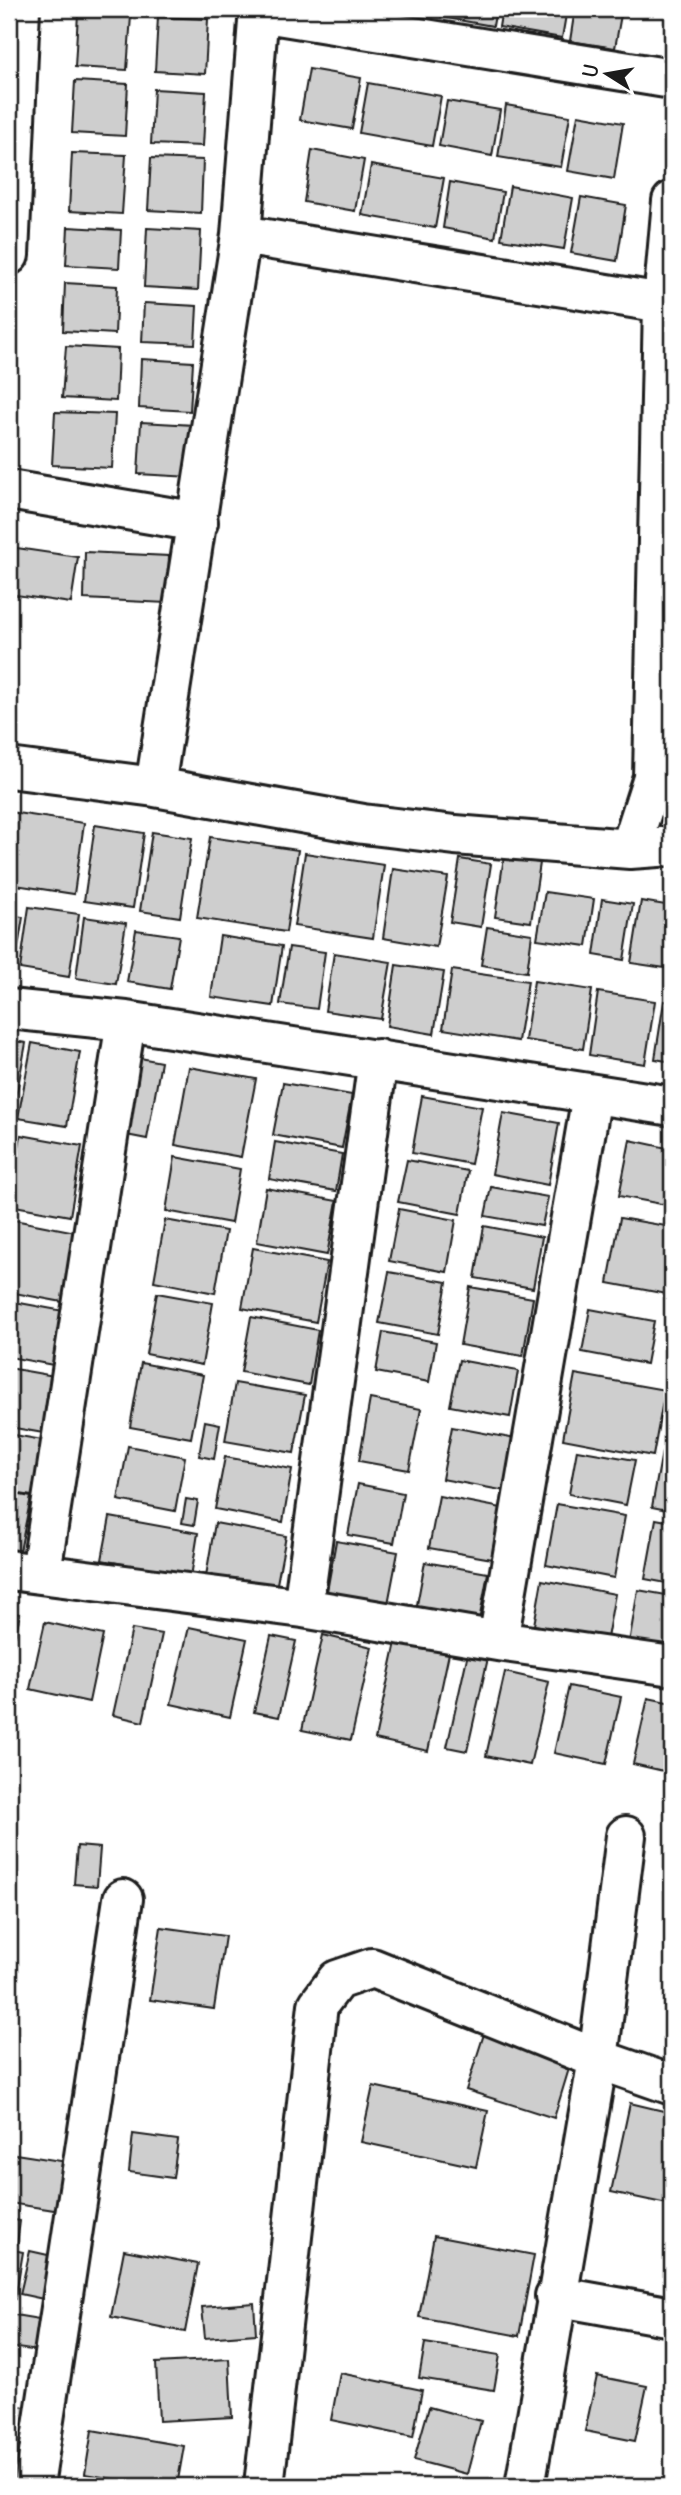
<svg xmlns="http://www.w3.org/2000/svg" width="681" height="2495" font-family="Delius,sans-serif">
<rect width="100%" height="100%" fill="#fff"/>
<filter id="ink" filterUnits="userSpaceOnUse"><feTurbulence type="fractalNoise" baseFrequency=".0143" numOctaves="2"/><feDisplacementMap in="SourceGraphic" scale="14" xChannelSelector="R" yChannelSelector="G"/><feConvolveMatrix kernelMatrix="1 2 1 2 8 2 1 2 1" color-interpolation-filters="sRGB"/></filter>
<g filter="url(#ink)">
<!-- building -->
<path fill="#cecece" stroke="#1c1c1c" stroke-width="2" d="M390 9H435L433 16Z
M442 9H496L493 26 441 17Z
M502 9H567L562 38 499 27Z
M575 9H622L615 48 570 41Z
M78 13 131 16 127 70 75 67Z
M158 17 208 19 205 74 155 71Z
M309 69 361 78 352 129 300 120Z
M75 81 128 84 125 136 72 133Z
M368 83 441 96 432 146 359 133Z
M154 89 206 92 203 146 151 144Z
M447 101 500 110 492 156 439 146Z
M506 105 570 116 561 167 498 157Z
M578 115 623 123 614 179 568 171Z
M312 150 364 160 355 211 304 202Z
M72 153 126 155 122 214 69 211Z
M151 158 203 160 201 213 148 210Z
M371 165 444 178 435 228 362 215Z
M450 182 503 192 495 238 443 228Z
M510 186 573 198 564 249 501 239Z
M581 197 626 205 617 261 571 253Z
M68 227 121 230 119 268 66 265Z
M147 228 201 231 198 290 144 287Z
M65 283 117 286 115 334 63 331Z
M144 303 197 306 195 344 142 342Z
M66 346 118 349 116 401 62 398Z
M141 359 193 362 190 411 139 408Z
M55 412 115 414 112 468 52 465Z
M141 422 194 425 191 477 138 474Z
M10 547 78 557 71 603 9 594Z
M85 552 169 556 167 603 84 599Z
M10 812 84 823 74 894 9 884Z
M95 825 144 833 133 908 84 901Z
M152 832 192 838 180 917 140 911Z
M210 837 298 850 286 932 197 918Z
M305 853 384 865 373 938 294 926Z
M504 857 540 863 531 922 495 917Z
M460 859 491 864 481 927 450 922Z
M393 869 448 877 436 947 383 938Z
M545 892 594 899 587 946 537 939Z
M602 899 633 904 624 960 594 955Z
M641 901 672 906V969L631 963Z
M29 907 79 914 69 977 20 969Z
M9 915 23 917 14 972 9 971Z
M84 917 126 923 116 984 76 978Z
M487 927 532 934 527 972 481 965Z
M136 930 179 936 170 989 127 982Z
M220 936 282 946 273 1006 211 997Z
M289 947 325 952 317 1009 280 1004Z
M334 953 391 962 381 1019 325 1011Z
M396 965 444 972 434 1034 387 1026Z
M452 970 528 981 518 1041 443 1029Z
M534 981 592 990 583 1049 525 1040Z
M598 992 655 1001 645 1064 589 1055Z
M664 1001 672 1002V1062L655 1059Z
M9 1040 26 1043 14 1108 9 1107Z
M32 1043 80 1052 67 1126 18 1118Z
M130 1056 161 1062 147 1139 116 1133Z
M189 1067 256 1079 241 1157 175 1145Z
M283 1083 352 1095 342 1148 273 1135Z
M422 1096 482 1107 471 1164 412 1153Z
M503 1113 559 1123 548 1185 492 1174Z
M9 1123 18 1124 9 1173Z
M21 1135 82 1146 70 1216 9 1205Z
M630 1140 672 1149V1206L619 1196Z
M275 1142 342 1154 336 1191 269 1179Z
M175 1157 240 1169 231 1223 166 1211Z
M407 1160 468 1171 460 1214 398 1202Z
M491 1187 548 1197 542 1226 485 1216Z
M266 1188 337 1201 327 1255 257 1242Z
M399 1209 456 1220 447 1272 389 1261Z
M620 1218 672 1227V1295L608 1283Z
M9 1219 81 1233 68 1303 9 1292Z
M165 1220 226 1231 215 1293 154 1281Z
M484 1226 542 1237 533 1288 475 1278Z
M253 1248 327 1262 316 1322 242 1308Z
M389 1272 447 1282 438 1334 379 1323Z
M470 1287 533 1298 523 1356 460 1345Z
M157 1293 213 1303 202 1365 146 1354Z
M9 1301 69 1312 59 1366 9 1357Z
M590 1309 654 1321 646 1364 582 1352Z
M251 1317 318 1330 309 1385 241 1372Z
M383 1332 436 1342 429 1382 376 1372Z
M459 1360 518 1371 510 1417 450 1406Z
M141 1363 203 1375 191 1438 130 1427Z
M9 1368 60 1377 49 1434 9 1427Z
M575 1374 665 1390 653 1456 563 1439Z
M235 1383 305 1395 294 1453 225 1441Z
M370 1399 421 1409 409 1470 359 1461Z
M205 1421 220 1424 214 1459 199 1456Z
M452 1427 516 1439 506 1491 442 1479Z
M9 1434 48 1441 37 1497 9 1492Z
M128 1446 185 1457 175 1511 118 1500Z
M577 1450 635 1460 626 1505 569 1494Z
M662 1452 672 1454V1511L652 1507Z
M225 1457 292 1469 283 1522 215 1509Z
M358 1484 403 1493 394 1543 348 1535Z
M9 1493 31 1497 20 1551 9 1549Z
M439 1496 507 1509 498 1560 429 1548Z
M186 1499 198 1501 194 1525 182 1523Z
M557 1504 625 1516 614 1578 546 1565Z
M110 1517 198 1533 191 1577 102 1560Z
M656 1519 672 1522V1584L645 1579Z
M215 1523 286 1536 276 1589 206 1576Z
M336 1541 398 1552 387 1609 326 1597Z
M425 1562 488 1573 479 1621 416 1610Z
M542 1580 615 1594 607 1638 534 1625Z
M638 1590 672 1596V1651L629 1643Z
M9 1612 20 1614 9 1665Z
M45 1622 103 1635 89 1702 30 1689Z
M189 1627 247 1639 230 1717 171 1704Z
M132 1629 162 1634 143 1722 113 1715Z
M323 1635 372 1647 351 1740 302 1730Z
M271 1636 296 1641 279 1717 254 1712Z
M396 1642 449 1653 428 1751 375 1739Z
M468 1653 488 1658 467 1751 447 1747Z
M505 1672 549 1682 530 1765 486 1756Z
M569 1686 621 1697 606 1764 554 1753Z
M648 1698 672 1703V1773L633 1764Z
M77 1846 100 1848 97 1886 74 1884Z
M161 1927 225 1936 214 2009 150 2000Z
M484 2034 571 2062 554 2118 466 2090Z
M373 2086 488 2111 476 2167 361 2142Z
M630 2103 672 2113V2205L611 2192Z
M133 2134 178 2140 173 2178 129 2172Z
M9 2153 74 2163 67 2212 9 2203Z
M9 2219 20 2221 17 2244 9 2242Z
M434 2236 534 2255 519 2336 419 2317Z
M9 2249 23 2252 15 2299 9 2298Z
M124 2250 198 2264 185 2332 111 2317Z
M30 2251 57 2257 48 2300 20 2294Z
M254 2303 256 2334 205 2338 202 2307Z
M9 2314 51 2321 46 2352 9 2347Z
M425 2343 500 2355 494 2390 419 2378Z
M229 2359 232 2417 159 2421 156 2363Z
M340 2373 422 2390 413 2437 331 2420Z
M597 2376 647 2386 635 2441 585 2431Z
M9 2404 36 2409 27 2464 9 2461Z
M429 2407 481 2421 467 2474 414 2460Z
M92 2430 184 2446 177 2486H154L85 2474Z"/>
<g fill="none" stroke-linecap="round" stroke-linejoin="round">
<defs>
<path id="minor" d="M259 12 672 79
M241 235 663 303
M9 255 20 9
M9 490 198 522
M9 768 155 787 363 824 455 835 630 849 672 846
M155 787 241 235 259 9
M630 849 653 777 663 303 672 201
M9 1009 126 1021 672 1106
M9 1570 303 1608 498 1641 672 1666
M41 1572 126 1021
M303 1608 378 1059
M498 1641 592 1095
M555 2296 672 2317
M34 2486 123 1899
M264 2486 318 2005 337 1980 372 1968 598 2059 672 2085
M525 2486 598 2059 626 1836"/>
</defs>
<!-- minor casing -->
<use href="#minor" stroke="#1c1c1c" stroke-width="44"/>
<!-- minor -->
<use href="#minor" stroke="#fff" stroke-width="38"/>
</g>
</g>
<!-- margin -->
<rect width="681" height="2495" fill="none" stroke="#fff" stroke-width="35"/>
<rect x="18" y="18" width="646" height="2460" fill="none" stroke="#1c1c1c" stroke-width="2.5" filter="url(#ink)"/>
<!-- north arrow -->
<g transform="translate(607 74) rotate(281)" stroke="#ffffff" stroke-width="5" paint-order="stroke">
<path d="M0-5L12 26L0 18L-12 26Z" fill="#1c1c1c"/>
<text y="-10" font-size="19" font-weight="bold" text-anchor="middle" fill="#1c1c1c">U</text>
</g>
</svg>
